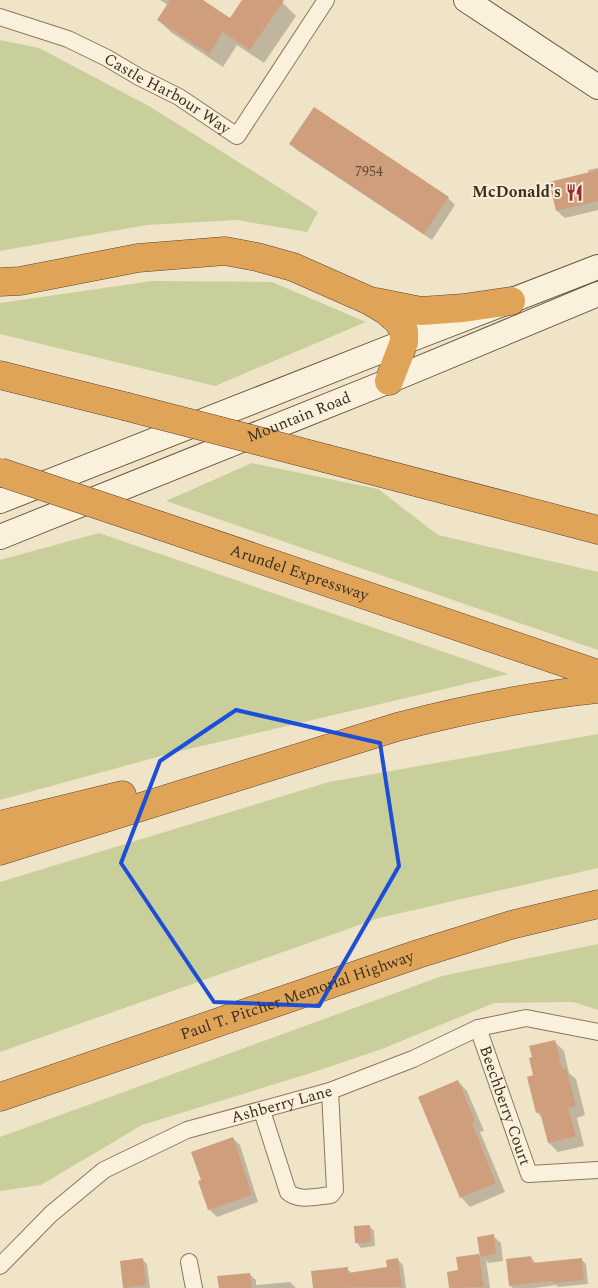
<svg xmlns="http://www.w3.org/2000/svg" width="598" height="1288" font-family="Spectral,serif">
<rect width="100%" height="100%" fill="#f0e4c8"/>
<!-- green -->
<path fill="#c9cf9b" d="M0 40 39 48 149 106 318 212 307 232 237 220 147 225 0 251Z
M152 281 272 282 366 322 215 386 0 334V303Z
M252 463 378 489 438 535 598 572V650L166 501Z
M99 533 508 674 172 753 0 800V560Z
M598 734V868L379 918 0 1052V882L329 782Z
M598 944V1010L573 1002 494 1003 382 1049 311 1073 142 1125 41 1185 0 1191V1137L442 976Z"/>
<!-- shadow -->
<path fill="#0003" d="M160 0H201L230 19 243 0H280L296 16 264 63 237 45 223 67 172 33 158 20 168 5Z
M291 144 448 198 455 205 432 240 298 151Z
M598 168V210L565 218 557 211 589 174 588 170Z
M554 1041 564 1051 569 1073 576 1079 585 1115 577 1118 584 1146 558 1152 549 1143 542 1118 537 1112 535 1076Z
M458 1081 467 1091 484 1131 480 1132 505 1192 470 1207 461 1197Z
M233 1138 240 1145 258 1202 217 1217 209 1209 202 1181Z
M369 1226 374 1231 375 1246 361 1248 357 1243Z
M493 1236 501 1243 503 1261 488 1263 486 1260 490 1288H450L448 1273 459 1271 479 1255 481 1258 478 1238Z
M531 1257 536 1264 581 1259 586 1264 588 1284 558 1287 556 1285 534 1288H513L510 1286Z
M142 1259 147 1264 150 1288H124Z
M397 1259 403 1265 406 1288H314L313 1272 347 1269 352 1273 388 1268Z
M249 1274 256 1280V1285L290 1282 296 1288H220Z"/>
<!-- building -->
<path fill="#cf9f7d" d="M170 0H203L230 18 242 0H284L250 50 223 32 209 54 157 20Z
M314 107 449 197 424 234 289 144Z
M598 170V201L556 211 549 182Z
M555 1040 562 1069 566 1068 576 1106 568 1108 576 1136 548 1143 540 1112 536 1113 527 1077 533 1075 529 1058 532 1057 529 1046Z
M458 1080 475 1121 472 1123 496 1183 460 1198 418 1097Z
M233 1137 252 1195 208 1210 198 1181 201 1180 191 1152Z
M370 1225 371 1242 355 1243 354 1226Z
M494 1234 496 1254 480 1257 477 1237Z
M479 1254 484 1287 449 1288 447 1272 458 1270 456 1257Z
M531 1256 532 1263 582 1258 584 1280 553 1283 552 1281 509 1286 506 1259Z
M143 1258 146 1285 123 1288 120 1261Z
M398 1258 402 1287 313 1288 311 1271 348 1267V1273L387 1267 386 1260Z
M250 1273 252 1288H219L217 1276Z"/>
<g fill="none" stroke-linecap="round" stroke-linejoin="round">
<defs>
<g id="street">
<path id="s1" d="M0 17 68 39 107 58 139 77 179 97 237 136 326 0"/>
<path id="s2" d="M478 1028 529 1174 598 1170"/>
<path d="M262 1111 288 1192C299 1202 318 1196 331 1195L335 1190 330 1091"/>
<path d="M189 1262 194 1288"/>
<path id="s3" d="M0 1266 51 1214 104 1170 187 1130 330 1091 413 1059 478 1028 526 1018 598 1032"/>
</g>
<g id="secondary">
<path d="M466 0 598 87"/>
<path d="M0 501 404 342 598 267"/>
<path id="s4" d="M0 537 389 381 598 294"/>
</g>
<g id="highway">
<path d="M0 282 20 281 138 258 225 251 257 257 293 267 370 301 385 310 398 321 404 331V342L389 381"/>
<path d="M376 302 421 311 463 308 511 301"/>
<path d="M0 375 124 406"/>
<path d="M328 459 598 530"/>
<path id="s5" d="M161 526 598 674"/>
<path d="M0 825 122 795"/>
<path d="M0 851 397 727C462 710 530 696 598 689"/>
<path id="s6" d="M0 1097 418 954 511 925 598 904"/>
</g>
</defs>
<!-- street casing -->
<use href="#street" stroke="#8d765c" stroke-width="18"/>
<!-- secondary casing -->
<use href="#secondary" stroke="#6f573f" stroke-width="26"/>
<!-- highway casing -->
<use href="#highway" stroke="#5b4430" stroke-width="29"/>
<!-- street -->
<use href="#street" stroke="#faf1dc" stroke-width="16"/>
<!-- secondary -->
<use href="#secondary" stroke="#faf1dc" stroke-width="24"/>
<!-- highway -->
<use href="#highway" stroke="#e0a458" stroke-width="28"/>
<defs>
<path id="highway-bridge" d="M124 406 328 459
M0 472 161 526"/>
</defs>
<!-- highway-bridge casing -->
<use href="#highway-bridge" stroke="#5b4430" stroke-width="29" stroke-linecap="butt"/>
<!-- highway-bridge -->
<use href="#highway-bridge" stroke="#e0a458" stroke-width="28"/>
</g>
<!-- marked area -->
<path fill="none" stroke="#1d4ed8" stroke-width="4" stroke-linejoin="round" d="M236 710 380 743 399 866 319 1006 214 1002 121 863 160 761Z"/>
<!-- icons -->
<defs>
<symbol id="restaurant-bare" viewBox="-9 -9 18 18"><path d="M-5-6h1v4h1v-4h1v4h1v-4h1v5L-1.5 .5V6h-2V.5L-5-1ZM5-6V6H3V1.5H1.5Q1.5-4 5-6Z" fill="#9e2a2b" stroke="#f7eed8" stroke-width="2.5" paint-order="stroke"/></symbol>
</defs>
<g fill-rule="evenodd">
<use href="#restaurant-bare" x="562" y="180" width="25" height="25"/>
</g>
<g text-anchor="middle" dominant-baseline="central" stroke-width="4" stroke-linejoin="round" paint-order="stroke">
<!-- number labels -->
<g font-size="14" fill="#624a37">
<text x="369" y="171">7954</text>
</g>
<!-- street labels -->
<g font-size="16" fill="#3d2e20" stroke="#f7eed8">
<text stroke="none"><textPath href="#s1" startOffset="185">Castle Harbour Way</textPath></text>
<text stroke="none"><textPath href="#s4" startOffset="322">Mountain Road</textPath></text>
<text stroke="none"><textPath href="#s5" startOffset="146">Arundel Expressway</textPath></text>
<text stroke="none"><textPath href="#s6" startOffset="314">Paul T. Pitcher Memorial Highway</textPath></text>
<text stroke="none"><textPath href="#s3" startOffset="332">Ashberry Lane</textPath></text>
<text stroke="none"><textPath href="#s2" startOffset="82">Beechberry Court</textPath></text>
</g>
<!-- poi labels -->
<g font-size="16" font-weight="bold" fill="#3d2e20" stroke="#f7eed8" text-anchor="end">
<text x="561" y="192">McDonald's</text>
</g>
</g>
</svg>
